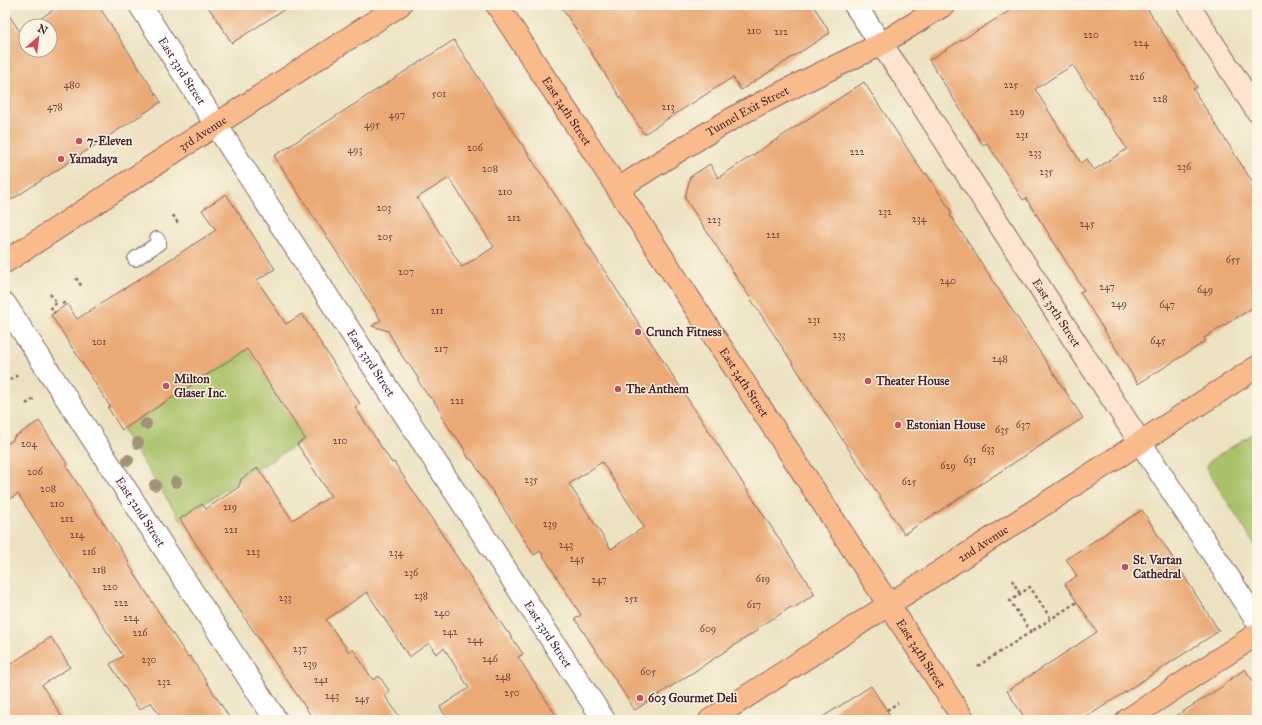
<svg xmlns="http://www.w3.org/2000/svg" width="1262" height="725" font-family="'IM FELL Great Primer',serif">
<rect width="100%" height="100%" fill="#fcf5e5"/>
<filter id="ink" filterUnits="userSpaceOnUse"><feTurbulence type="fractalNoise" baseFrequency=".025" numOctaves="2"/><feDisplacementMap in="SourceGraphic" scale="8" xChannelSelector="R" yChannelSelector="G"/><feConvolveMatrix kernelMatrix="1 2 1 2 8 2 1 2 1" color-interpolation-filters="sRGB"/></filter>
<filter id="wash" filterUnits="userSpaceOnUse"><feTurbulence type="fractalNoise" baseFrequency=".012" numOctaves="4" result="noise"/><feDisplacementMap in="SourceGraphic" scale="16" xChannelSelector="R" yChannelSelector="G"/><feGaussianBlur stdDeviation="0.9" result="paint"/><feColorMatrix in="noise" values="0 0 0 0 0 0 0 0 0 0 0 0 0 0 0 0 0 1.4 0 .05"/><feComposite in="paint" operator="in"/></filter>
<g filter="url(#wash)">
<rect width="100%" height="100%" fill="#ece2c1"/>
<!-- green -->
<path fill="#a9c167" stroke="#7a7049" d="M247 349 305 439 180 519 122 430Z
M1257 431V548L1207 470V466L1211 460Z"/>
<g id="blocks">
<!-- building -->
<path fill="#eaa975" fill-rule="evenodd" d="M61 5H98L161 102 5 204V9L20 32 26 28V50H50V26H29Z
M207 5H291L232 43Z
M560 5H813L830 33 741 90 733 77 644 134Z
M1019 5H1145L1197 87 1193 89 1257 189V305L1204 338 1206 341 1138 384 1080 292 1084 290 1026 198 1023 200 987 143 983 145 929 60ZM1073 65 1127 149 1094 170 1087 159 1081 163 1035 89Z
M454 40 815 594 792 609 791 607 774 618 757 628 758 630 635 710 575 619 581 615 540 551 534 555 472 460 469 459 465 452V450L455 435 453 434 441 416 442 414 432 398H430L422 387 418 380V378L409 364 407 363 402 356 388 331 372 326 381 320 274 156ZM449 178 494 247 462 267 417 198ZM602 462 644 527 611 549 569 484Z
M864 82 924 174 926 173 938 191 952 213 950 215 1083 418 904 534 685 198 690 177 710 164 718 178Z
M226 194 275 269 257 280 286 324 302 314 360 404 355 407 392 463 394 462 507 632H508L523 654 518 657 559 720H448L440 707 469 688 444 648 436 654 429 643 409 657 367 592 326 620 349 652 353 649 373 680 379 676 390 692 385 696 402 720H314L221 583 180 519 202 504 206 509 239 487 241 479 258 468 292 520 331 496 297 444 305 439 247 349 122 430 108 408 110 406 51 315 67 304 77 319 216 230 202 210Z
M39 421 68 465 66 466 129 562 128 563 168 627 188 657 190 656 231 720H163L151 702 139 710 110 664 123 656 93 610 18 494 5 502V445L13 440 14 437Z
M1142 510 1219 631 1082 720H1026L1007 691 1097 632 1065 584 1077 576 1066 559Z
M51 637 70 667 42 685 64 720H5V668Z
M1245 669 1257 687V720H1170L1223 686 1225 683Z
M871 686 893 720H818Z"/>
</g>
</g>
<g filter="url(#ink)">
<use href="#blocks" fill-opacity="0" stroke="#836360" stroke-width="1"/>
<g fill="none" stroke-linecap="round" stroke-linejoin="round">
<defs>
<path id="lane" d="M135 259 159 243 157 239"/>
<g id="street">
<path id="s1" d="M140 5 243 167 604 720"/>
<path d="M855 5 881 44"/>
<path id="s2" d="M5 304 276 720"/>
<path d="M1140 442 1257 621"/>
</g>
<g id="secondary">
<path d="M1188 5 1257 111"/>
<path id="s3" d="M881 44 900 71 1140 442"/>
</g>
<g id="primary">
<path id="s4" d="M497 5 618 189 964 720"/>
<path id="s5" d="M618 189C660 162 701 136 744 112 789 88 835 67 881 44"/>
<path id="s6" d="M5 262 400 5"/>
<path id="s7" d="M710 720 1257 367"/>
<path d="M1127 720 1257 634"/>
</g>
<path id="highway" d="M881 44 944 5"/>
</defs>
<!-- lane casing -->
<use href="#lane" stroke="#836360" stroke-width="16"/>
<!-- street casing -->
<use href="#street" stroke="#836360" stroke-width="24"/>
<!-- secondary casing -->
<use href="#secondary" stroke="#836360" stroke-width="24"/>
<!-- primary casing -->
<use href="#primary" stroke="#836360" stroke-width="24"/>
<!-- highway casing -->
<use href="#highway" stroke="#836360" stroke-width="24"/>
<!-- path -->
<path stroke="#836360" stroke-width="2.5" stroke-dasharray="3 3" stroke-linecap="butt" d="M173 215 179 225
M76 278 82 287
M50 294 57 303 51 307 55 313
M62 304 66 302
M10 380 18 375
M26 404 34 399
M1012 580 1020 594
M1031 632 1010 601 1030 587 1051 619
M978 666 1077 602
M887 710 898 703"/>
<!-- lane -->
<use href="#lane" stroke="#fff" stroke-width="14"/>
<!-- street -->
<use href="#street" stroke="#fff" stroke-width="22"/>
<!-- secondary -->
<use href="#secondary" stroke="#fde4d1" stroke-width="22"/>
<!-- primary -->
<use href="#primary" stroke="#fabb8c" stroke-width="22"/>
<!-- highway -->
<use href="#highway" stroke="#fabb8c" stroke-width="22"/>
</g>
<!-- trees -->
<g fill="#a29278">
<circle cx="146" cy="424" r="6"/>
<circle cx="138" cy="443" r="6"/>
<circle cx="128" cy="460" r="6"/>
<circle cx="176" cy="482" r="6"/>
<circle cx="155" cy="485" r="6"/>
</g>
</g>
<!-- markers -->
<g fill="#d1495b" stroke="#fcf5e5" stroke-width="1.5">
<circle cx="79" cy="141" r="4"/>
<circle cx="61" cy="159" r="4"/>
<circle cx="638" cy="332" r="4"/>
<circle cx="868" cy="381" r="4"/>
<circle cx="166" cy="386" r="4"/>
<circle cx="618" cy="389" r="4"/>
<circle cx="898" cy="425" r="4"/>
<circle cx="1125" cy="567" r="4"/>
<circle cx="640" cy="698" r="4"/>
</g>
<g text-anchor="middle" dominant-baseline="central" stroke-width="3" stroke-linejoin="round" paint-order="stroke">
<!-- number labels -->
<g font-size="10" fill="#72423e">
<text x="754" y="31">210</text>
<text x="781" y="32">212</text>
<text x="1091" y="35">220</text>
<text x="1141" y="43">224</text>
<text x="1137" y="77">226</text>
<text x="72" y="85">480</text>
<text x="1011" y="85">225</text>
<text x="439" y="94">501</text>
<text x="1160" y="99">228</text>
<text x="55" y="107">478</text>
<text x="668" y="107">213</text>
<text x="1017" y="112">229</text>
<text x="397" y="115">497</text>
<text x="372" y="125">495</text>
<text x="1022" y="135">231</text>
<text x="475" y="148">206</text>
<text x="355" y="150">493</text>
<text x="857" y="152">222</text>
<text x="1035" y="153">233</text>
<text x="1184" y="167">236</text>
<text x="490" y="169">208</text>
<text x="1046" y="172">235</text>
<text x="505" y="192">210</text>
<text x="384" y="208">203</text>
<text x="885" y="212">232</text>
<text x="514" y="218">212</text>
<text x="919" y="219">234</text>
<text x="714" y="220">223</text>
<text x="1087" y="224">245</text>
<text x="773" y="235">221</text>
<text x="385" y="237">205</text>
<text x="1233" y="260">655</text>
<text x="406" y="272">207</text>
<text x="948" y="281">240</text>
<text x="1107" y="287">247</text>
<text x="1205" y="290">649</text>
<text x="1119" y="304">249</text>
<text x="1167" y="305">647</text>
<text x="437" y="311">211</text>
<text x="814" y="320">231</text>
<text x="839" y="335">233</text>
<text x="1158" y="341">645</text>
<text x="99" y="342">201</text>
<text x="441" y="349">217</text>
<text x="1000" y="359">248</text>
<text x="457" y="401">221</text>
<text x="1023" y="425">637</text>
<text x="1002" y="430">635</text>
<text x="340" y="441">210</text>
<text x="29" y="444">204</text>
<text x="988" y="449">633</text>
<text x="970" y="460">631</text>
<text x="948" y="466">629</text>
<text x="35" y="472">206</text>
<text x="531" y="480">235</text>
<text x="909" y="482">625</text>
<text x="48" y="489">208</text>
<text x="57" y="504">210</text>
<text x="230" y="507">219</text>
<text x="67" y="519">212</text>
<text x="550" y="524">239</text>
<text x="231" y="530">221</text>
<text x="77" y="535">214</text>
<text x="566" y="545">243</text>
<text x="89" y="552">216</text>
<text x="253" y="552">223</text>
<text x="396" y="553">234</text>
<text x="577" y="559">245</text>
<text x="99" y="570">218</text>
<text x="411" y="573">236</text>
<text x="763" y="579">619</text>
<text x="599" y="580">247</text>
<text x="110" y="587">220</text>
<text x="421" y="596">238</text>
<text x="285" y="598">233</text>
<text x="631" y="599">251</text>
<text x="121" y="603">222</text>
<text x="754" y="605">617</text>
<text x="442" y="613">240</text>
<text x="131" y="618">224</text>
<text x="708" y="629">609</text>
<text x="450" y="632">242</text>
<text x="140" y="633">226</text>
<text x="475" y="640">244</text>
<text x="300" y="649">237</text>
<text x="490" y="659">246</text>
<text x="149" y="660">230</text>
<text x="310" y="664">239</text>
<text x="648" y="672">605</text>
<text x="503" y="677">248</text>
<text x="321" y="680">241</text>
<text x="164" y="682">232</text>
<text x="512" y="693">250</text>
<text x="332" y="696">243</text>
<text x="362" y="699">245</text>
</g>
<!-- street labels -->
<g font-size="12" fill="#4a1f2b" stroke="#fcf5e5">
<text stroke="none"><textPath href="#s1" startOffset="78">East 33rd Street</textPath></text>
<text stroke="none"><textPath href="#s4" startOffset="127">East 34th Street</textPath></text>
<text stroke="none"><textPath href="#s5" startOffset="151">Tunnel Exit Street</textPath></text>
<text stroke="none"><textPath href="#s6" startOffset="236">3rd Avenue</textPath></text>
<text stroke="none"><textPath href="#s3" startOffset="321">East 35th Street</textPath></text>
<text stroke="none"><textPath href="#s1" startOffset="426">East 33rd Street</textPath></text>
<text stroke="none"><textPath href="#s4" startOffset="451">East 34th Street</textPath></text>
<text stroke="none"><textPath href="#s2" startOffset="248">East 32nd Street</textPath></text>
<text stroke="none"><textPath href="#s7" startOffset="325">2nd Avenue</textPath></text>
<text stroke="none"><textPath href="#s1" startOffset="750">East 33rd Street</textPath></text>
<text stroke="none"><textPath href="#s4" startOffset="775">East 34th Street</textPath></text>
</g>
<!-- poi labels -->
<g font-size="12" font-weight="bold" fill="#4a1f2b" stroke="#fcf5e5" text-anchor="start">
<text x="87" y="141">7-Eleven</text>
<text x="69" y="159">Yamadaya</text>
<text x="646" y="332">Crunch Fitness</text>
<text x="174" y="379">Milton<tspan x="174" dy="14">Glaser Inc.</tspan></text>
<text x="876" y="381">Theater House</text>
<text x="626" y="389">The Anthem</text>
<text x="906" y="425">Estonian House</text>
<text x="1133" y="560">St. Vartan<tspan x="1133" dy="14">Cathedral</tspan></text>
<text x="648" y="698">603 Gourmet Deli</text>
</g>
</g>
<!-- margin -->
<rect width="1262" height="725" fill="none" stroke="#fcf5e5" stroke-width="20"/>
<!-- north arrow -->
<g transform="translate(38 38) rotate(28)"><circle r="19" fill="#fcf5e5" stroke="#b59f9b"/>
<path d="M0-3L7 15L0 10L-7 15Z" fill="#d1495b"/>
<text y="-6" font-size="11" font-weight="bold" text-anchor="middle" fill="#4a1f2b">N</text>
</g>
</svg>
